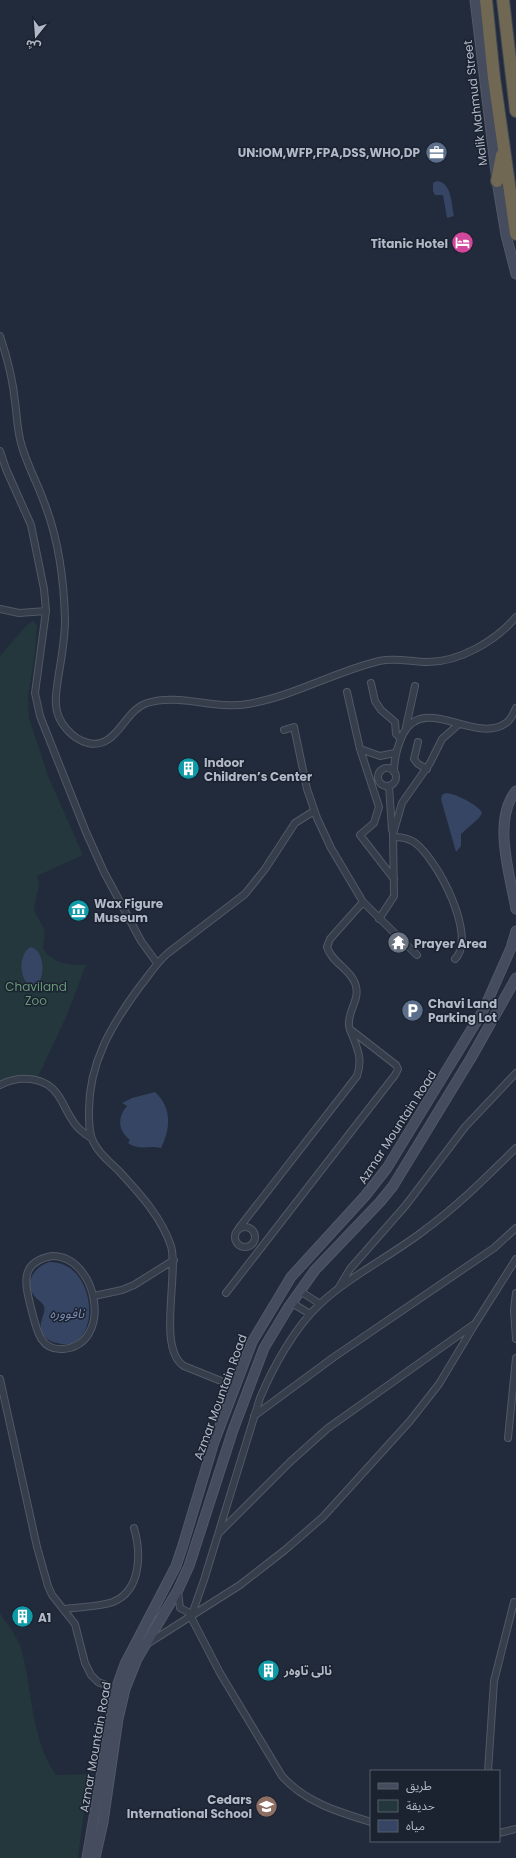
<svg xmlns="http://www.w3.org/2000/svg" width="516" height="1858" font-family="Poppins,'Noto Sans Arabic',sans-serif">
<rect width="100%" height="100%" fill="#222b3b"/>
<!-- green -->
<path fill="#24373c" d="M33 621 37 625 35 653 28 696 29 718 48 776 83 855 37 876 39 884 34 908 36 915 45 930 43 949C54 964 68 965 86 965L66 1017 35 1083C23 1081 10 1080 0 1089V656L27 625Z
M0 1613C7 1624 17 1636 21 1648 33 1690 30 1737 56 1775L89 1774 78 1858H0Z"/>
<!-- water -->
<path fill="#354563" d="M437 181C452 183 451 203 454 216L447 218 443 195H435L433 191V183Z
M446 793C454 793 479 805 482 813L479 818 461 834V846L456 852 441 799 442 795Z
M31 947C45 950 47 982 33 987 18 982 18 953 31 947Z
M155 1092C172 1108 171 1128 161 1148 149 1145 139 1151 128 1143L130 1140C118 1131 117 1117 127 1106L122 1103 132 1098Z
M50 1262C100 1262 102 1356 57 1343 50 1342 43 1337 41 1330 39 1321 46 1314 44 1306 41 1301 36 1299 33 1294 24 1280 37 1265 50 1262Z"/>
<g fill="none" stroke-linecap="round" stroke-linejoin="round">
<defs>
<path id="street" d="M0 336C7 357 13 379 15 402 17 415 17 429 21 443 26 463 37 482 44 502 59 540 64 579 65 620 65 640 61 660 58 679 57 688 55 697 56 705 57 722 72 739 88 743 117 750 124 710 147 703 180 693 214 710 248 704 294 696 334 672 379 661 396 657 411 662 428 662 459 662 496 641 516 617
M0 451 6 469 31 525 44 589 46 611 35 693 40 716 86 832 104 872 141 941 157 963
M0 609 19 613 46 611
M371 683 375 701 381 710 395 722 396 734 401 739
M347 692 360 749 379 807 374 823 360 835 394 879
M406 727 415 686
M284 730 294 727 307 789 317 818 331 848 363 902 417 955
M418 742 414 759 418 764 427 769
M360 749 380 756 395 753
M378 777a9 9 0 1 1 18 0a9 9 0 1 1-18 0Z
M394 772C394 758 397 747 403 734 425 693 475 745 506 723 511 720 513 714 516 708
M389 786 392 830
M393 837C400 837 408 838 414 842 437 858 478 937 455 959
M379 919 394 896 393 834 402 803 430 763 442 739 459 724
M0 1085C19 1075 45 1076 58 1095 64 1104 68 1115 75 1124 79 1130 85 1134 91 1138
M235 1237a10 10 0 1 1 20 0a10 10 0 1 1-20 0Z
M239 1228 357 1076C362 1061 359 1052 353 1037 351 1032 348 1028 349 1022 349 1009 361 998 355 983 349 968 332 963 327 947L330 939 363 902
M52 1256C97 1255 115 1344 63 1349 38 1351 36 1325 31 1308 25 1284 19 1262 52 1256Z
M338 1289 350 1269 406 1205 465 1127 516 1073
M300 1291 320 1304
M226 1293 395 1075 398 1069 396 1065 351 1030
M516 1293 514 1310 516 1339
M94 1296 122 1290 134 1285 174 1260
M292 1303 310 1314
M0 1379 37 1547 48 1586 52 1595 75 1624 85 1663 91 1675 98 1682 116 1689
M236 1387 184 1366C157 1349 179 1274 171 1246 161 1216 139 1193 118 1170 110 1162 99 1154 94 1143 89 1135 89 1123 89 1114 88 1063 112 1024 141 985 150 974 157 962 168 953L245 894 265 869 295 823 314 811
M254 1416 334 1357 494 1248 516 1228
M508 1438 516 1358
M219 1533 290 1462 328 1428 473 1325
M178 1592 180 1608 188 1612 191 1617 220 1673 282 1776C305 1802 338 1812 371 1822
M64 1609C79 1607 99 1607 113 1602 142 1590 141 1552 134 1528
M191 1617 204 1580 260 1398C273 1367 295 1327 320 1304 351 1275 393 1255 426 1229 459 1205 487 1176 516 1148
M147 1644 240 1585 285 1550 323 1517 410 1421 439 1384 475 1324 516 1259
M488 1771 494 1681 514 1602
M499 1833 516 1829"/>
<path id="secondary" d="M475 0 497 181 506 235 516 274
M516 791C492 820 510 875 516 909
M87 1858 116 1689 125 1664 176 1566 183 1545 214 1442 252 1342 291 1277 365 1196 387 1168 484 1009 511 948 516 931
M95 1858 103 1822 118 1719 125 1689 137 1659 178 1590 189 1566 233 1430 264 1348 288 1308 315 1270 380 1202 393 1186 471 1058 516 978"/>
<path id="highway" d="M486 0 494 78 516 234
M503 0 516 111
M497 181 502 155"/>
</defs>
<!-- street casing -->
<use href="#street" stroke="#515866" stroke-width="8"/>
<!-- secondary casing -->
<use href="#secondary" stroke="#515866" stroke-width="11"/>
<!-- highway casing -->
<use href="#highway" stroke="#414856" stroke-width="14"/>
<!-- street -->
<use href="#street" stroke="#363d4b" stroke-width="6"/>
<!-- secondary -->
<use href="#secondary" stroke="#444c5e" stroke-width="9"/>
<!-- highway -->
<use href="#highway" stroke="#716853" stroke-width="12"/>
</g>
<!-- icons -->
<defs>
<symbol id="office-disc" viewBox="-11 -11 22 22"><circle r="9.5" fill="#5c6f8a" stroke="#1b2230"/><path d="M-6-3h4V-5.5h4V-3h4V5H-6ZM-1-4.5V-3h2v-1.5ZM-6 0V1H6V0Z" fill="#fff"/></symbol>
<symbol id="hotel-disc" viewBox="-11 -11 22 22"><circle r="9.5" fill="#d1479c" stroke="#1b2230"/><path d="M-6-4.5h1.5V1H6V5H4.5V3h-9V5H-6ZM-4 0a1.8 1.8 0 1 1 3.6 0ZM.5 0V-2.5h3Q6-2.5 6 0Z" fill="#fff"/></symbol>
<symbol id="building-disc" viewBox="-11 -11 22 22"><circle r="9.5" fill="#0f9aa8" stroke="#1b2230"/><path d="M-4-6H4V6H1V3H-1V6H-4ZM-2.5-4.3h1.7v1.8h-1.7ZM.8-4.3h1.7v1.8H.8ZM-2.5-1h1.7V.8h-1.7ZM.8-1h1.7V.8H.8Z" fill="#fff"/></symbol>
<symbol id="museum-disc" viewBox="-11 -11 22 22"><circle r="9.5" fill="#0f9aa8" stroke="#1b2230"/><path d="M0-6L6-3V-2H-6V-3ZM-5-1h2V3h-2ZM-1-1h2V3h-2ZM3-1h2V3H3ZM-6 4H6V6H-6Z" fill="#fff"/></symbol>
<symbol id="temple-disc" viewBox="-11 -11 22 22"><circle r="9.5" fill="#6b7280" stroke="#1b2230"/><path d="M0-6L5-2H3V0L6.5 2.5H4V6H1.5V3h-3V6H-4V2.5H-6.5L-3 0V-2H-5Z" fill="#fff"/></symbol>
<symbol id="parking-disc" viewBox="-11 -11 22 22"><circle r="9.5" fill="#5c6f8a" stroke="#1b2230"/><path d="M-3.5-5.5H1a3.5 3.5 0 0 1 0 7H-1V5.5H-3.5ZM-1-3.4V-.6H.8a1.4 1.4 0 0 0 0-2.8Z" fill="#fff"/></symbol>
<symbol id="school-disc" viewBox="-11 -11 22 22"><circle r="9.5" fill="#8d6e63" stroke="#1b2230"/><path d="M0-5L7-2L0 1L-7-2ZM-4 1L0 2.5L4 1V4Q0 6-4 4Z" fill="#fff"/></symbol>
</defs>
<g fill-rule="evenodd">
<use href="#office-disc" x="424" y="140" width="25" height="25"/>
<use href="#hotel-disc" x="450" y="230" width="25" height="25"/>
<use href="#building-disc" x="176" y="756" width="25" height="25"/>
<use href="#museum-disc" x="66" y="898" width="25" height="25"/>
<use href="#temple-disc" x="386" y="930" width="25" height="25"/>
<use href="#parking-disc" x="400" y="998" width="25" height="25"/>
<use href="#building-disc" x="10" y="1604" width="25" height="25"/>
<use href="#building-disc" x="256" y="1658" width="25" height="25"/>
<use href="#school-disc" x="254" y="1794" width="25" height="25"/>
</g>
<g text-anchor="middle" dominant-baseline="central" stroke-width="3" stroke-linejoin="round" paint-order="stroke">
<!-- street labels -->
<g font-size="12" fill="#b1b8c7" stroke="#1b2230">
<text transform="translate(475 103) rotate(-97)">Malik Mahmud Street</text>
<text transform="translate(397 1127) rotate(-57)">Azmar Mountain Road</text>
<text transform="translate(220 1397) rotate(-70)">Azmar Mountain Road</text>
<text transform="translate(95 1747) rotate(-80)">Azmar Mountain Road</text>
</g>
<!-- poi labels -->
<g font-size="12" font-weight="bold" fill="#b1b8c7" stroke="#1b2230" text-anchor="start">
<text x="420" y="152" text-anchor="end">UN:IOM,WFP,FPA,DSS,WHO,DP</text>
<text x="448" y="243" text-anchor="end">Titanic Hotel</text>
<text x="204" y="762">Indoor<tspan x="204" dy="14">Children’s Center</tspan></text>
<text x="94" y="903">Wax Figure<tspan x="94" dy="14">Museum</tspan></text>
<text x="414" y="943">Prayer Area</text>
<text x="428" y="1003">Chavi Land<tspan x="428" dy="14">Parking Lot</tspan></text>
<text x="38" y="1617">A1</text>
<text x="284" y="1670">نالی تاوەر</text>
<text x="252" y="1799" text-anchor="end">Cedars<tspan x="252" dy="14">International School</tspan></text>
</g>
<!-- park labels -->
<g font-size="12" fill="#689877" stroke="#1b2230">
<text x="36" y="986">Chaviland<tspan x="36" dy="14">Zoo</tspan></text>
</g>
<!-- water labels -->
<g font-size="13" font-style="italic" fill="#798cb0" stroke="#1b2230">
<text x="67" y="1313">نافوورە</text>
</g>
</g>
<!-- legend -->
<rect x="370" y="1770" width="130" height="72" fill="#1b2230" stroke="#575e6c"/>
<rect x="378" y="1783" width="20" height="6" fill="#444c5e" stroke="#575e6c"/>
<text x="406" y="1790" font-size="12" fill="#b1b8c7">طريق</text>
<rect x="378" y="1800" width="20" height="12" fill="#24373c" stroke="#575e6c"/>
<text x="406" y="1810" font-size="12" fill="#b1b8c7">حديقة</text>
<rect x="378" y="1820" width="20" height="12" fill="#354563" stroke="#575e6c"/>
<text x="406" y="1830" font-size="12" fill="#b1b8c7">مياه</text>
<!-- north arrow -->
<g transform="translate(36 36) rotate(197)" stroke="#1b2230" stroke-width="3" paint-order="stroke">
<path d="M0-3L7 15L0 10L-7 15Z" fill="#b1b8c7"/>
<text y="-6" font-size="11" font-weight="bold" text-anchor="middle" fill="#b1b8c7">ش</text>
</g>
</svg>
